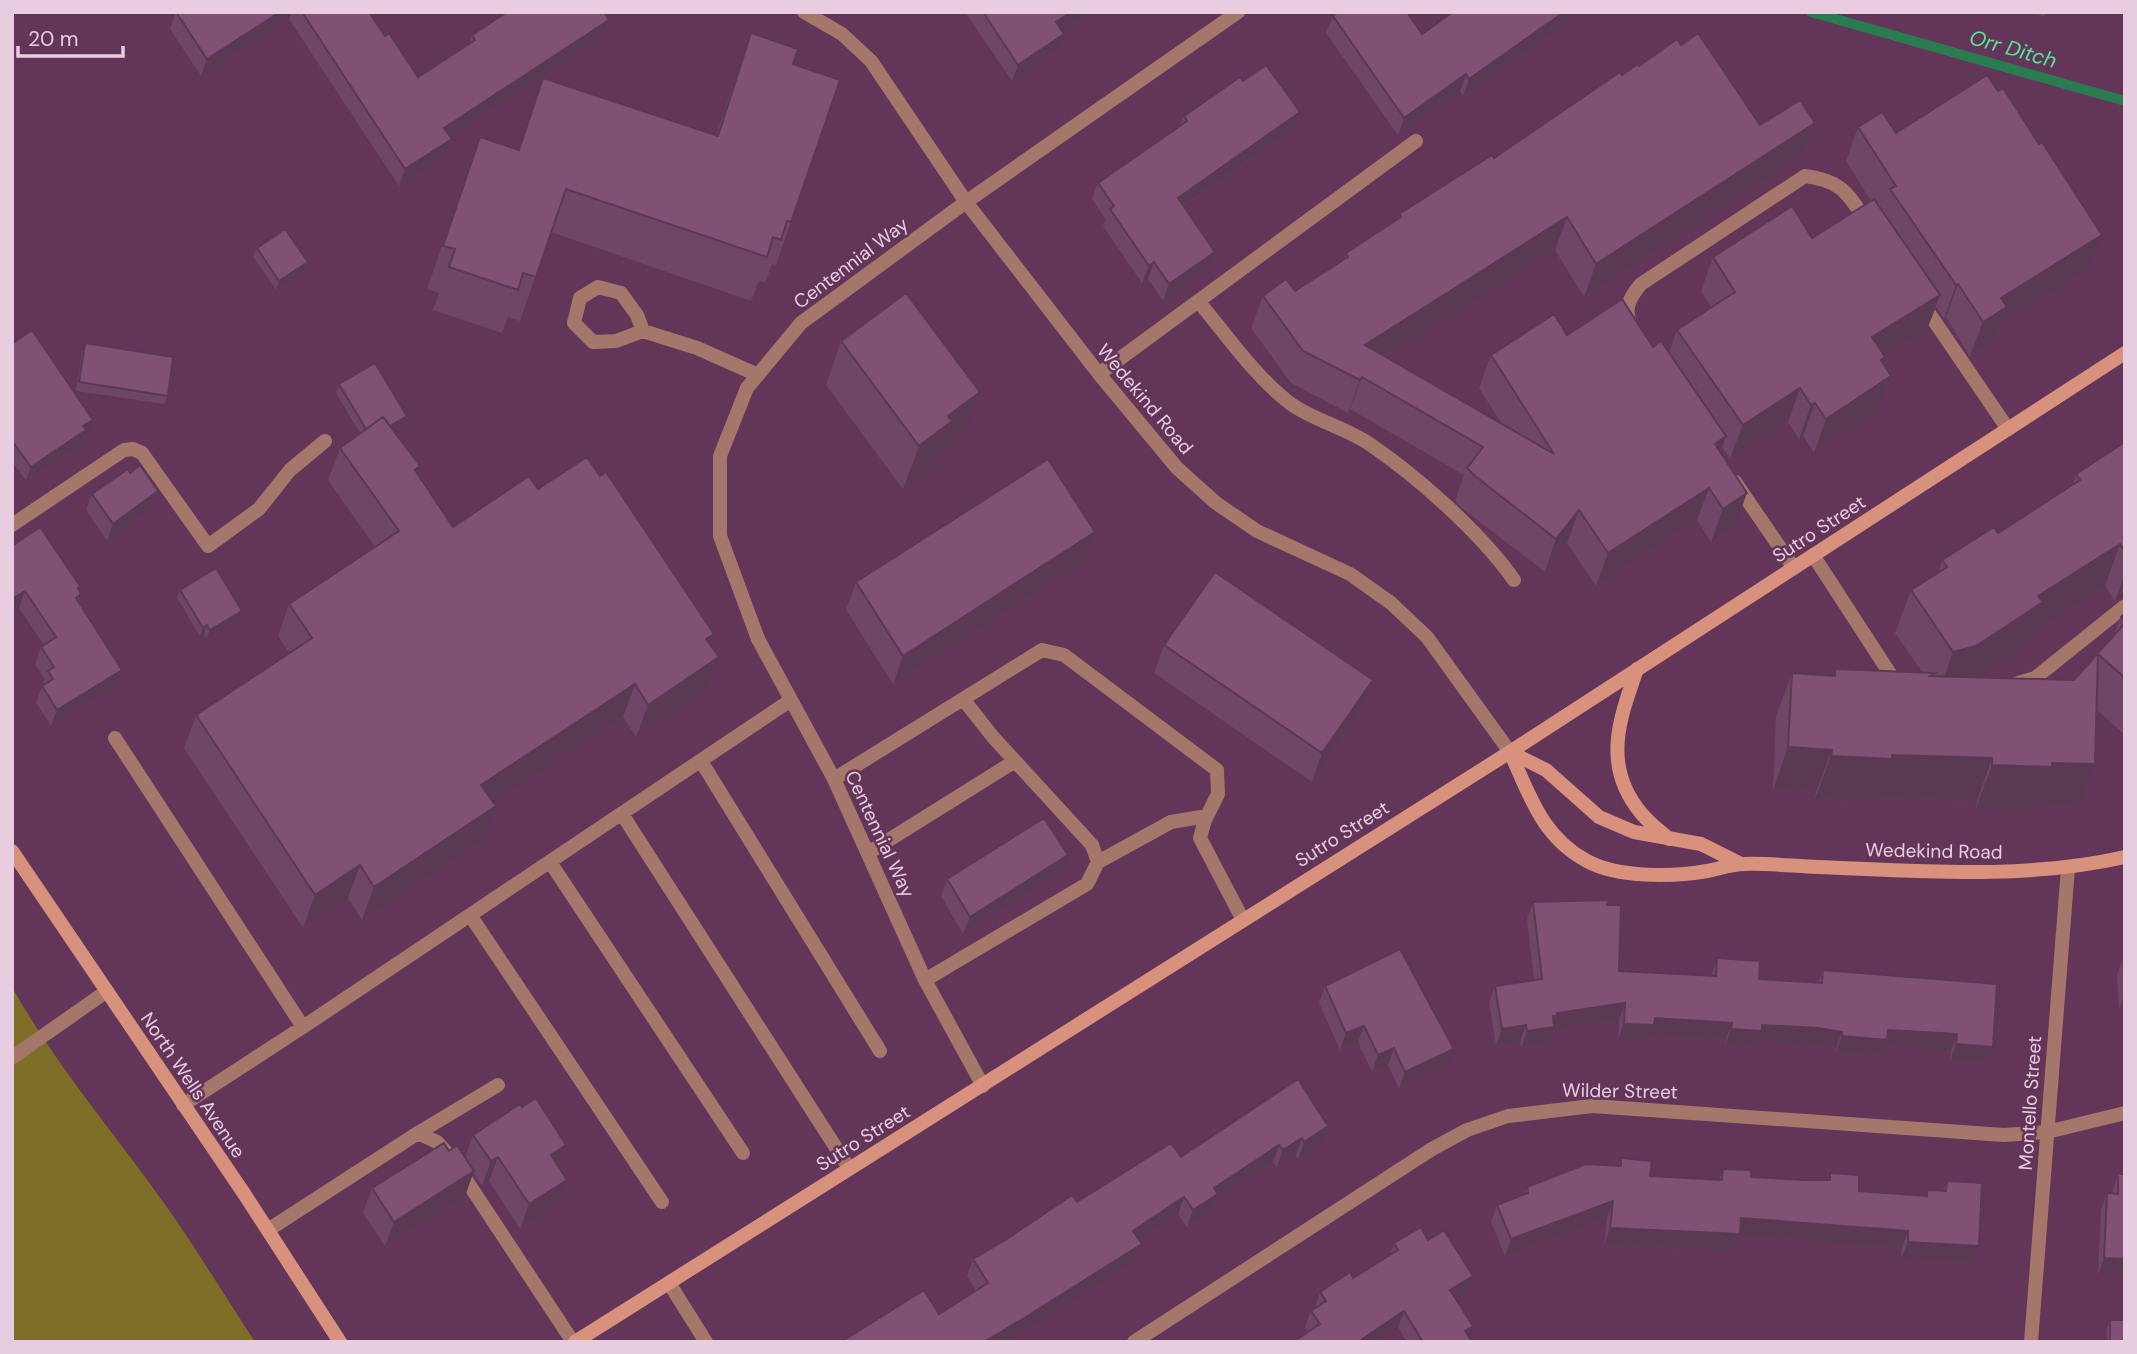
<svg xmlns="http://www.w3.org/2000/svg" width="2137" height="1354" font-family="'DM Sans',sans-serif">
<rect width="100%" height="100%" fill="#633558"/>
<!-- green -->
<path fill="#7f6e27" d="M12 987C57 1068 118 1137 171 1213 200 1255 227 1299 255 1342H12Z"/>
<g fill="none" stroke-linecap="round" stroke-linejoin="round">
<!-- stream -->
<path stroke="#287c4f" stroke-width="10" d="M1811 12 2125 101"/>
<!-- lane -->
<path stroke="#a5776b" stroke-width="14" d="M1198 301C1226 334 1256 378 1291 404 1315 421 1347 428 1371 445 1419 478 1481 533 1514 580
M1922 303 2008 429
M1631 326C1623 308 1630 297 1641 284L1805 176C1844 181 1848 195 1869 225
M643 331 637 315 621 293 598 287 580 298 574 323 593 342 616 341 643 331 697 348 758 375
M1099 374 1416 141
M1735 482 1794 568
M12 525 124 450 133 449 142 453 208 546 259 509 290 470 325 441
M1813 555 1898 686
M758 639 834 779 925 980 983 1086
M2015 684 2035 678 2125 606
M115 738 303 1027 791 700
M701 761 880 1051
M834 779 1042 650 1064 655 1217 770 1218 794 1205 820 1200 838 1243 920
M622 814 849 1168
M868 853 1015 761
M550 862 743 1153
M1098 862 1171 822 1207 816
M470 915 662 1202
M925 980 1087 884 1098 862 1092 845 993 737 963 699
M13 1057 107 991
M183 1105 303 1027
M418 1133 498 1085
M268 1230 418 1133 437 1142 453 1160 573 1342"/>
<!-- street -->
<path stroke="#a5776b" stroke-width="14" d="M804 12 842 34 871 61 966 202 1099 374 1177 468 1216 503 1257 531 1350 574 1391 603 1427 637 1510 752
M758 639 720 536V456L747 388 801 323 966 202 1238 12
M669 1283 706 1342
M1134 1342 1432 1149 1467 1130 1508 1116 1592 1106 2004 1135 2047 1132 2125 1113
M2031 1342 2068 868"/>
<!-- secondary -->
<path stroke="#d8917d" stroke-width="14" d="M1637 669C1619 720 1602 766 1641 813 1649 823 1660 831 1669 839
M1510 752C1530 796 1542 837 1587 861 1618 878 1674 877 1707 871 1719 869 1732 864 1744 864 1768 863 1793 866 1818 867 1921 871 2023 880 2125 857
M1510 752 1546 770 1599 817 1634 832 1701 844 1741 864
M12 851 245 1195 340 1342
M575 1342 1510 752 2125 353"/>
</g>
<!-- wall -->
<path fill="#6f4665" d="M176 12H369L385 36 418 77 469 44 472 35 609 20 602 37 450 137 452 139 445 156 399 186 289 19 201 76 170 29Z
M965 12H1090L1062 31 1058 50 1012 81Z
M1453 12H1569L1565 25 1463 96 1460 91 1398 135 1326 33 1333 16 1422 34Z
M2027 12H2046L2044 16Z
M751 33 793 64 791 222 776 265 772 264 765 283 759 281 751 301 551 232 520 321 508 317 502 333 433 310 439 293 427 289 480 137 518 150 543 78 716 136 736 76Z
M1681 45 1760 125 1815 123 1803 156 1584 297 1555 250 1386 357 1502 424 1479 388 1491 355 1567 335 1653 347 1669 353 1677 330 1712 308 1701 291 1713 257 1812 238 1871 201 1846 161 1858 127 1896 133 2089 269 2001 325 1995 341 1970 356 1946 317 1944 319 1936 307 1927 329 1884 356 1883 363 1891 376 1879 410 1814 453 1803 436 1799 439 1788 422 1730 458 1722 447 1720 452 1735 526 1711 542 1697 520 1596 586 1567 543 1545 572 1463 509 1455 501 1464 475 1350 409 1348 413 1291 383 1251 328 1263 296 1295 291 1344 259 1346 253 1397 220 1399 214 1494 158 1622 75Z
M1243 81 1300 112 1294 129 1184 206 1215 252 1209 269 1163 301 1148 279 1142 283 1103 226 1106 220 1092 199 1098 183 1180 125 1184 116Z
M257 248 308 262 304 270 276 290 253 256Z
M841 341 964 436 940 453 936 465 903 489 826 385Z
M85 343 168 396 164 404 76 391 82 352Z
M12 344 89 433 84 436 81 444 26 480 12 462Z
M339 384 407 416 404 425 394 431 417 474 453 527 538 489 710 644 719 657 707 690 636 737 623 717 493 802 484 839 362 920 348 898 303 928 184 748 196 715 289 653 278 636 289 604 375 547 328 480 340 448 360 433 336 393Z
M2125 442V597H2123L2115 602 2105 586 2032 633 2027 645 1978 677 2074 680 2114 635 2121 617 2125 613V735L2097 710 2095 764 2080 807 2038 806 2036 810 1976 808 1977 801 1877 798 1876 802 1815 799 1816 792 1773 790 1776 716 1792 673 1833 676 1835 669 1922 672 1895 633 1911 590 1938 573 1942 560 1998 533 2072 486 2076 474Z
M130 473 158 491 152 508 107 541 86 510 92 494Z
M1095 532 1085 561 893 684 846 610 856 582Z
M12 546 79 590V601L116 686 51 726 36 703 45 679 35 664 41 647 44 645 19 608Z
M180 590 242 611 238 619 206 639 204 634 200 636 177 598Z
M1164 645 1373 680 1362 708 1312 782 1154 673Z
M1062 872 963 934 941 896 947 879Z
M1533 902 1607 905 1619 971 1711 976 1717 958 1759 979 1818 983 1823 970 1997 984 1987 1063 1950 1061 1951 1051 1885 1046 1881 1056 1836 1052V1048L1812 1044 1758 1041 1756 1048 1725 1046 1726 1039 1651 1035 1648 1042 1618 1040 1619 1020 1554 1029 1548 1043 1521 1048 1520 1042 1496 1045 1489 1002 1495 986 1534 980 1527 919Z
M2125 958V1008L2119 1009 2117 975 2123 959Z
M1325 986 1447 1066 1399 1089 1388 1065 1372 1072 1358 1042 1340 1050 1319 1003Z
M1298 1079 1321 1143 1298 1159 1296 1155 1277 1167 1273 1162 1216 1199 1212 1211 1187 1227 1178 1214 1139 1239 1142 1244 1136 1260 976 1291 967 1276 973 1259 1077 1202 1181 1157Z
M522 1107 566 1145 558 1167 567 1180 558 1204 520 1229 489 1181 482 1186 473 1173 465 1196 385 1246 363 1213 372 1188 449 1151 465 1157 473 1135Z
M1621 1158 1650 1176 1719 1180 1723 1169 1751 1177 1828 1180 1830 1173 1859 1191 1925 1195 1927 1190 1943 1191 1947 1181 1979 1246 1973 1262 1901 1259 1902 1248 1739 1236 1733 1251 1604 1245 1607 1218 1505 1256 1491 1222 1497 1205 1524 1195 1527 1187 1618 1166Z
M2118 1174H2125V1276L2098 1275 2101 1210 2107 1193H2112Z
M1428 1240 1467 1293 1456 1299 1469 1337 1472 1342H1407L1398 1327 1308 1331 1305 1327 1311 1311 1315 1308 1320 1292 1353 1278 1390 1255 1394 1243Z
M2110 1320 2125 1342H2107V1328Z"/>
<!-- shaded-wall -->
<path fill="#5a3952" d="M280 12H292L289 19 201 76 207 59Z
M1071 12H1090L1050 39 1056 22Z
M1564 12H1569L1565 25 1463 96 1469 79Z
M609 20 602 37 438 145 444 128Z
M1064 34 1058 50 1012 81 1018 65Z
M1466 74 1460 91 1398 135 1404 118Z
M1300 112 1294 129 1172 214 1178 198Z
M1815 123 1803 156 1584 297 1596 264Z
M452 139 445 156 399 186 405 169Z
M1567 217 1555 250 1353 378 1365 345Z
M2102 235 2089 269 2001 325 1995 341 1970 356 1983 322 2001 298Z
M1215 252 1209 269 1163 301 1169 284Z
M308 262 304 270 276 290 279 281Z
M1154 262 1148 279 1142 283 1149 266Z
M1958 284 1946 317 1944 319 1956 285Z
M1940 295 1927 329 1860 371 1872 337Z
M1885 357 1874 388 1891 376 1879 410 1814 453 1826 419 1881 360Z
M1362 377 1350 409 1348 413 1360 380Z
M1800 388 1788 422 1730 458 1743 425Z
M980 392 964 436 940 453 936 465 903 489 919 446 948 416Z
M1815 403 1803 436 1799 439 1811 405Z
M407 416 404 425 368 446 371 438Z
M93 420 89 433 84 436 81 444 26 480 31 467Z
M1726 436 1714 469 1715 444Z
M1709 488 1697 520 1596 586 1608 553Z
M158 491 152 508 107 541 113 524Z
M1747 493 1735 526 1711 542 1723 509Z
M1579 510 1567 543 1545 572 1556 539Z
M1095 532 1085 561 893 684 903 656Z
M2120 544 2105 586 2032 633 2027 645 1961 689 1938 695 1953 652Z
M2125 574V597H2123L2115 602Z
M25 591 19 608 12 612V599Z
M242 611 238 619 206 639 210 630Z
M207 625 204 634 200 636 203 628Z
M714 634 702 666 706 639Z
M719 657 707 690 636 737 648 705Z
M122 670 116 686 51 726 57 710Z
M1373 680 1362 708 1312 782 1322 753Z
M635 684 623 717 469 818 481 785Z
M1788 747 1832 750 1816 792 1773 790Z
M1892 755 1992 758 1977 801 1877 798 1876 802 1815 799 1831 756Z
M2052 763 2095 764 2080 807 2038 806 2036 810 1976 808 1992 765Z
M496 806 484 839 362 920 374 887Z
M1068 855 1062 872 963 934 970 917Z
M360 865 348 898 303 928 315 895Z
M2125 994V1008L2119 1009Z
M1625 1003 1619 1020 1554 1029 1548 1043 1521 1048 1527 1031 1553 1016 1557 1013Z
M1655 1018 1732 1023 1726 1039 1651 1035 1648 1042 1618 1040 1624 1024Z
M1526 1025 1520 1042 1496 1045 1502 1029Z
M1762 1025 1818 1028 1842 1032 1836 1048 1812 1044 1758 1041 1756 1048 1725 1046 1731 1029Z
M1364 1026 1358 1042 1340 1050 1346 1033Z
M1888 1030 1957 1034 1951 1051 1885 1046 1881 1056 1836 1052 1842 1036Z
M1956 1044 1993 1047 1987 1063 1950 1061Z
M1394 1048 1388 1065 1372 1072 1378 1055Z
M1454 1049 1447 1066 1399 1089 1405 1072Z
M1328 1126 1321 1143 1298 1159 1304 1142Z
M1302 1138 1296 1155 1277 1167 1283 1150Z
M566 1145 557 1169 551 1155Z
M1279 1145 1273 1162 1216 1199 1212 1211 1187 1227 1193 1210 1214 1188Z
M498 1157 489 1181 482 1186 491 1161Z
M474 1171 465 1196 385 1246 394 1222Z
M567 1180 558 1204 520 1229 529 1204Z
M1184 1197 1178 1214 1127 1247 1133 1231Z
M1613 1201 1607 1218 1505 1256 1511 1239Z
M1741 1218 1908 1231 1902 1248 1739 1236 1733 1251 1604 1245 1610 1228Z
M1908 1242 1979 1246 1973 1262 1901 1259Z
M1142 1244 1136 1260 1007 1342H984Z
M2104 1258 2125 1259V1276L2098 1275Z
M1473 1276 1467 1293 1444 1307 1450 1290Z
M1404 1311 1398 1327 1376 1342H1358Z
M1473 1326 1467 1342 1465 1331Z"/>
<!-- building -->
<path fill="#815175" stroke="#5a3952" stroke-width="2" d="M176 12H280L207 59Z
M302 12H369L385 36 389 33 418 77 475 40 472 35 507 12H604L609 20 444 128 452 139 405 169Z
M983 12H1071L1056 22 1064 34 1018 65Z
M1338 12H1407L1422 34 1453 12H1564L1469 79 1466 74 1404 118 1333 16Z
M751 33 798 49 793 64 840 80 791 222 787 221 781 240 773 237 767 257 566 189 536 277 523 273 518 290 449 267 455 249 443 246 480 137 519 150 543 78 718 136Z
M1698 33 1760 125 1800 100 1815 123 1596 264 1567 217 1365 345 1554 454 1491 355 1554 314 1567 335 1622 299 1653 347 1661 341 1726 436 1715 444 1747 493 1723 509 1709 488 1608 553 1579 510 1556 539 1475 476 1467 468 1483 447 1362 377 1360 380 1303 351 1263 296 1286 279 1295 291 1348 257 1346 253 1401 217 1399 214 1492 155 1494 158 1620 72 1622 75 1638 64 1639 66 1677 39 1681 45Z
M1266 65 1300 112 1178 198 1215 252 1169 284 1154 262 1149 266 1110 209 1114 206 1098 183 1187 121 1184 116 1240 77 1243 81Z
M1987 75 1998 91 2003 88 2039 144 2042 142 2102 235 2001 298 2007 307 1983 322 1958 284 1956 285 1890 189 1896 186 1858 127 1882 112 1896 133Z
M1874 199 1940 295 1872 337 1885 357 1881 360 1891 376 1826 419 1815 403 1811 405 1800 388 1743 425 1677 330 1735 292 1713 257 1792 206 1812 238Z
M285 229 308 262 279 281 257 248Z
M906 293 980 392 948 416 952 421 919 446 841 341Z
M32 330 93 420 83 426 86 430 31 467 12 441V344Z
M85 343 173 357 168 396 79 382Z
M375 363 407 416 390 426 383 417 366 429 339 384Z
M383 417 420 466 415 470 453 527 529 476 538 489 587 457 600 476 606 472 714 634 706 639 719 657 648 705 635 684 481 785 496 806 374 887 360 865 315 895 196 715 312 638 289 604 399 531 340 448Z
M2125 442V551L2120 544 2038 596 2043 602 1976 646 1953 652 1911 590 1947 567 1942 560 1994 527 1998 533 2080 480 2076 474Z
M1048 459 1095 532 903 656 856 582Z
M140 465 158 491 113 524 92 494 128 469 130 473Z
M40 527 80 586 78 588 81 594 76 598 122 670 57 710 42 686 53 679 48 671 54 667 41 647 56 637 25 591 12 599V546Z
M216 568 242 611 210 630 207 625 203 628 180 590Z
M1215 572 1373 680 1322 753 1164 645Z
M2125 613V621L2121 617Z
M2125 623V678L2098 654 2095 764 2052 763V767L1992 765V758L1892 755V759L1831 756 1832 750 1788 747 1792 673 1835 676V669L1935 673 1930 676 2074 680Z
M1044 818 1068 855 970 917 947 879Z
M1608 900 1607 905H1621L1619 971 1716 976 1717 958 1760 961 1759 979 1822 983 1823 970 1997 984 1993 1047 1956 1044 1957 1034 1888 1030 1887 1040 1842 1036V1032L1818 1028 1762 1025V1031L1731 1029 1732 1023 1655 1018 1654 1025 1624 1024 1625 1003 1557 1013 1558 1016H1553L1554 1027 1527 1031 1526 1025 1502 1029 1495 986 1542 979 1533 902Z
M1400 949 1454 1049 1405 1072 1394 1048 1378 1055 1364 1026 1346 1033 1325 986Z
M2125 958V980L2123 959Z
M1298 1079 1328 1126 1304 1142 1302 1138 1283 1150 1279 1145 1214 1188 1218 1194 1193 1210 1184 1197 1133 1231 1142 1244 1021 1320 984 1342H841L924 1290 939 1314 988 1283 973 1259 1007 1239 1072 1195 1077 1202 1171 1143 1181 1157Z
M536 1098 566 1145 551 1155 567 1180 529 1204 498 1157 491 1161 473 1135 520 1104 522 1107Z
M444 1143 449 1151 457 1145 474 1171 394 1222 372 1188Z
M1621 1158 1652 1161 1650 1176 1722 1180 1723 1169 1751 1170V1177L1805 1180H1830V1173L1859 1175V1191L1927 1196V1190L1946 1191 1947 1181 1982 1183 1979 1246 1908 1242V1231L1741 1218 1740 1234 1610 1228 1613 1201 1511 1239 1497 1205 1528 1193 1527 1187 1586 1164 1621 1166Z
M2118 1174H2125V1259L2104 1258 2107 1193 2118 1194Z
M1421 1227 1428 1240 1444 1230 1473 1276 1450 1290 1473 1326 1465 1331 1472 1342H1423L1404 1311 1358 1342H1293L1320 1324 1311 1311 1326 1301 1320 1292 1350 1272 1353 1278 1398 1250 1394 1243Z
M2110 1320H2125V1342H2110Z"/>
<g text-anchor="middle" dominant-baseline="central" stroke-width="5" stroke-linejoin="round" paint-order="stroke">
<!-- street labels -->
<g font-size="19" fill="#e8cce0" stroke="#633558">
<text transform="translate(851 263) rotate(-37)">Centennial Way</text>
<text transform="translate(1145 399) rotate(50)">Wedekind Road</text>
<text transform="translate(1819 529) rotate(-33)">Sutro Street</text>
<text transform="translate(880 834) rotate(65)">Centennial Way</text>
<text transform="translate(1342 834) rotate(-32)">Sutro Street</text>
<text transform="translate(1934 851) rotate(1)">Wedekind Road</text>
<text transform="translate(193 1085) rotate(56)">North Wells Avenue</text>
<text transform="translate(1620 1091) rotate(1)">Wilder Street</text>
<text transform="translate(2030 1103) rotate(-86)">Montello Street</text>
<text transform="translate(863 1138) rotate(-32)">Sutro Street</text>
</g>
<!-- water labels -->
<g font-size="21" font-style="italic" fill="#57e598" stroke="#633558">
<text transform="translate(2013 49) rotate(16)">Orr Ditch</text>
</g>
</g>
<!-- border -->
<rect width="2137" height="1354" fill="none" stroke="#e8cce0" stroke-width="28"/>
<!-- scale -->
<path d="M18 46v10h105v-10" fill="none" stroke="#e8cce0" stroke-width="3.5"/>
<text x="28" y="46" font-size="21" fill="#e8cce0" stroke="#633558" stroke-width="5" paint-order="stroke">20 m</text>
</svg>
